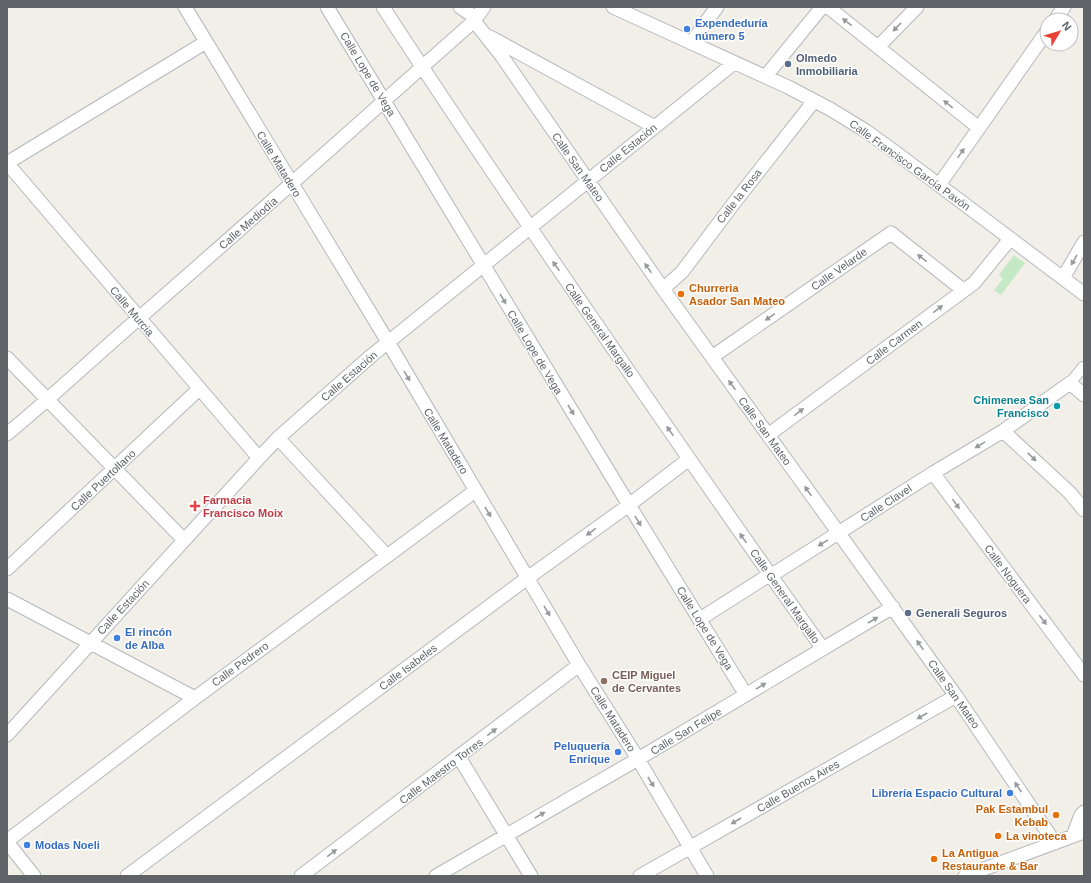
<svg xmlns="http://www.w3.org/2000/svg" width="1091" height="883" font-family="Helvetica,sans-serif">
<rect width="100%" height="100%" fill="#f1efe8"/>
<!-- green -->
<path fill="#c5e8c5" d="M1014 255 1025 263 1001 295 994 290 1003 279 999 275Z"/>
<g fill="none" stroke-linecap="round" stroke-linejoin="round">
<defs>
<path id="pedestrian" d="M1070 383 1083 367"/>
<path id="minor" d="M185 7 388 342 579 665 638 759 707 876
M327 7 629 505 746 695
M383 7C453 115 526 222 599 328 673 436 747 543 823 649
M460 7 476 18
M613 7 788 87 830 109 866 131 895 152 1084 294
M828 7 979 128
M1055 20 1064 7
M474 21 501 55 663 289 956 696 1055 843
M490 37 655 127
M691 43 717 7
M878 47 917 7
M766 76 822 7
M7 163 259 458
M7 163 206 42
M939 185 1047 31
M1063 278 1084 242
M663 289 682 272 737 199 814 101
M712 357 891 233 963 290
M7 358 184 540
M1003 431 1070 493 1084 510
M7 434C52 397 94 357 139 318 252 220 362 120 474 21L484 7
M768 435 974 283 1010 239
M278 438 387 556
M933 473 1084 675
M7 569 199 389
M7 599 195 698
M700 619 769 575 775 573 933 473 1003 431 1070 383 1084 395
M7 735 259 458 278 438 371 356 734 63
M459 757 531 876
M1073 836 1081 815 1084 812
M7 841 195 698 475 491
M7 842 34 876
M127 876 522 582 629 505 689 459
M301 876 579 665
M436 876 638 759 893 607
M640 876 956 696
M965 876 1084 832"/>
</defs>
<!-- pedestrian casing -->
<use href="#pedestrian" stroke="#b5b8bc" stroke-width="12"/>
<!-- minor casing -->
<use href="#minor" stroke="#b5b8bc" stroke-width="15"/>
<!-- pedestrian -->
<use href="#pedestrian" stroke="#fff" stroke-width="10"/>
<!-- minor -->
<use href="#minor" stroke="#fff" stroke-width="13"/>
</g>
<!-- one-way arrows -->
<defs><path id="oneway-solid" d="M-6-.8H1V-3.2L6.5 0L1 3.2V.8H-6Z"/></defs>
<g fill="#979a9d">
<use href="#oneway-solid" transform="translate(847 22) rotate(-142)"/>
<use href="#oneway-solid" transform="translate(897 27) rotate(134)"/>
<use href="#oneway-solid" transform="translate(948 104) rotate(-141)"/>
<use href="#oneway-solid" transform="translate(961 153) rotate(-55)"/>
<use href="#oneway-solid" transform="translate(922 258) rotate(-142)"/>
<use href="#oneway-solid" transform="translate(1074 260) rotate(120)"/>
<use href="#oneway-solid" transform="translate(556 266) rotate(-125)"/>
<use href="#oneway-solid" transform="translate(648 268) rotate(-125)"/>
<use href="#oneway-solid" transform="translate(503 299) rotate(59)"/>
<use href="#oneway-solid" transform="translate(938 309) rotate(-37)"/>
<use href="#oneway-solid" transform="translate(770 317) rotate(145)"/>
<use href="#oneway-solid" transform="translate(407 376) rotate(59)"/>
<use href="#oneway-solid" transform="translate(732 385) rotate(-126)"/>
<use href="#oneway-solid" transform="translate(571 410) rotate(59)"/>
<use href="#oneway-solid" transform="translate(799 412) rotate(-37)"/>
<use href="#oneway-solid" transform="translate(670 431) rotate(-125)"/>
<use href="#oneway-solid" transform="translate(980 445) rotate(149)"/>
<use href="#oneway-solid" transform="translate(1032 457) rotate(43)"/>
<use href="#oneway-solid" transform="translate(808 491) rotate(-125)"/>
<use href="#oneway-solid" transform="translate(956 504) rotate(54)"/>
<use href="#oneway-solid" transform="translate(488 512) rotate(59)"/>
<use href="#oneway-solid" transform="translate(638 521) rotate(58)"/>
<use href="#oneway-solid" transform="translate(591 532) rotate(144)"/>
<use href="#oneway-solid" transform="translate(743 538) rotate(-125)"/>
<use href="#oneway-solid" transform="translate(823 543) rotate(148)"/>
<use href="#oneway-solid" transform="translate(547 611) rotate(59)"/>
<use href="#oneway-solid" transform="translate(873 620) rotate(-31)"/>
<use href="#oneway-solid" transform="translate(1043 620) rotate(53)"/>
<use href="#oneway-solid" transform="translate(920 645) rotate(-125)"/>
<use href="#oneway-solid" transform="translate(761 686) rotate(-31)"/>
<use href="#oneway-solid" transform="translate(922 716) rotate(150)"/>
<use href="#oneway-solid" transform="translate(492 732) rotate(-37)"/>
<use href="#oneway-solid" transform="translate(651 782) rotate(59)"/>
<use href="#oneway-solid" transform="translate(1018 787) rotate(-124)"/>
<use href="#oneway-solid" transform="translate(540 815) rotate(-30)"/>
<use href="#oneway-solid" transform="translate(736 821) rotate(150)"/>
<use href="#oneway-solid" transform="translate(332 853) rotate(-37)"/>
</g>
<!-- markers -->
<g fill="#3f7fe0" stroke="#fff" stroke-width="1.5">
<circle cx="687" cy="29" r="4"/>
<circle cx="117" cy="638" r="4"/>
<circle cx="618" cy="752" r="4"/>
<circle cx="1010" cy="793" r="4"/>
<circle cx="27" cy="845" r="4"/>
</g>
<g fill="#5c6f8a" stroke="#fff" stroke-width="1.5">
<circle cx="788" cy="64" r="4"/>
<circle cx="908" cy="613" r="4"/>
</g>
<g fill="#e8710a" stroke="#fff" stroke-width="1.5">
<circle cx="681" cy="294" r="4"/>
<circle cx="1056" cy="815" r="4"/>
<circle cx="998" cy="836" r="4"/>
<circle cx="934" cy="859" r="4"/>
</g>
<circle fill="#0f9aa8" stroke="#fff" stroke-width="1.5" cx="1057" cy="406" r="4"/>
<path fill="#e0444e" stroke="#fff" stroke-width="1.5" d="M193 500h4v4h4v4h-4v4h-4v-4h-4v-4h4z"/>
<circle fill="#8d6e63" stroke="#fff" stroke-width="1.5" cx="604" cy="681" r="4"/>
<g text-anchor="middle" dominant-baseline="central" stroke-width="3" stroke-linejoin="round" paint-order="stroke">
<!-- shop labels -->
<g font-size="11" font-weight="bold" fill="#366cbe" stroke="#fff" text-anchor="start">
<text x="695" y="23">Expendeduría<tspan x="695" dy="13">número 5</tspan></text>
<text x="125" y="632">El rincón<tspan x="125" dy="13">de Alba</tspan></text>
<text x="610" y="746" text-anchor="end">Peluquería<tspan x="610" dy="13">Enrique</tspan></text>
<text x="1002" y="793" text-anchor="end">Librería Espacio Cultural</text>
<text x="35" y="845">Modas Noeli</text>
</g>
<!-- service labels -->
<g font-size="11" font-weight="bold" fill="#4e5e75" stroke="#fff" text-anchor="start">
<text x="796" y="58">Olmedo<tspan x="796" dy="13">Inmobiliaria</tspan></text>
<text x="916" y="613">Generali Seguros</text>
</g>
<!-- street labels -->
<g font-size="11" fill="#5f6368" stroke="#fff">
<text transform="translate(368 74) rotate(59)">Calle Lope de Vega</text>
<text transform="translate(628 148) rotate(-39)">Calle Estación</text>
<text transform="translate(279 164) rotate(59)">Calle Matadero</text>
<text transform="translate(910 165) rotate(36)">Calle Francisco García Pavón</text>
<text transform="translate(578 167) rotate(55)">Calle San Mateo</text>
<text transform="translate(739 196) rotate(-52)">Calle la Rosa</text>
<text transform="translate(248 223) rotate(-41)">Calle Mediodía</text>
<text transform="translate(839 269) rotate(-35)">Calle Velarde</text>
<text transform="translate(132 311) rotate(50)">Calle Murcia</text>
<text transform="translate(600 330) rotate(55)">Calle General Margallo</text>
<text transform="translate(894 342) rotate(-37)">Calle Carmen</text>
<text transform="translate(535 352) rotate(59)">Calle Lope de Vega</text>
<text transform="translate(349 376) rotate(-41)">Calle Estación</text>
<text transform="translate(765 431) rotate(54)">Calle San Mateo</text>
<text transform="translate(446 441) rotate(59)">Calle Matadero</text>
<text transform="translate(103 480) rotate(-43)">Calle Puertollano</text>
<text transform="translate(886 503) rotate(-33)">Calle Clavel</text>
<text transform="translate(1008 574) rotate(53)">Calle Noguera</text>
<text transform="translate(785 596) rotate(55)">Calle General Margallo</text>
<text transform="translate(123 607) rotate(-47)">Calle Estación</text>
<text transform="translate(705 628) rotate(58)">Calle Lope de Vega</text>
<text transform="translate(240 664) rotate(-36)">Calle Pedrero</text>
<text transform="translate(408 667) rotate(-37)">Calle Isabeles</text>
<text transform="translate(954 694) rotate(55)">Calle San Mateo</text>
<text transform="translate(613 719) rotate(58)">Calle Matadero</text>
<text transform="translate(686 731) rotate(-31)">Calle San Felipe</text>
<text transform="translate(441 771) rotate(-37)">Calle Maestro Torres</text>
<text transform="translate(798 786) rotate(-30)">Calle Buenos Aires</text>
</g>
<!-- food labels -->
<g font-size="11" font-weight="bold" fill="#c56008" stroke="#fff" text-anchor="start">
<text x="689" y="288">Churreria<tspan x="689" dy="13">Asador San Mateo</tspan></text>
<text x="1048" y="809" text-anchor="end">Pak Estambul<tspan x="1048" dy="13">Kebab</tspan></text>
<text x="1006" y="836">La vinoteca</text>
<text x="942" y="853">La Antigua<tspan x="942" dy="13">Restaurante &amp; Bar</tspan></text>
</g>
<!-- culture labels -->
<g font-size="11" font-weight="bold" fill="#0d838f" stroke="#fff" text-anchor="end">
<text x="1049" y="400">Chimenea San<tspan x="1049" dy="13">Francisco</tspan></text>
</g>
<!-- health labels -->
<g font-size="11" font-weight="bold" fill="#be3a42" stroke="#fff" text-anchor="start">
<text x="203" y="500">Farmacia<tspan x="203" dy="13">Francisco Moix</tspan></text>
</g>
<!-- education labels -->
<g font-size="11" font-weight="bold" fill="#785e54" stroke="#fff" text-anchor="start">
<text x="612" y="675">CEIP Miguel<tspan x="612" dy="13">de Cervantes</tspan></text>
</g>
</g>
<!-- border -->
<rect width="1091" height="883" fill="none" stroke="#5f6368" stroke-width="16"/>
<!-- north arrow -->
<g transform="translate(1059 32) rotate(52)"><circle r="19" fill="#ffffff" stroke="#bfc1c3"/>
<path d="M0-3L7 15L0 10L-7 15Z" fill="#ea4335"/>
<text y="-6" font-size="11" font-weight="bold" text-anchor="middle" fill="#5f6368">N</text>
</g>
</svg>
